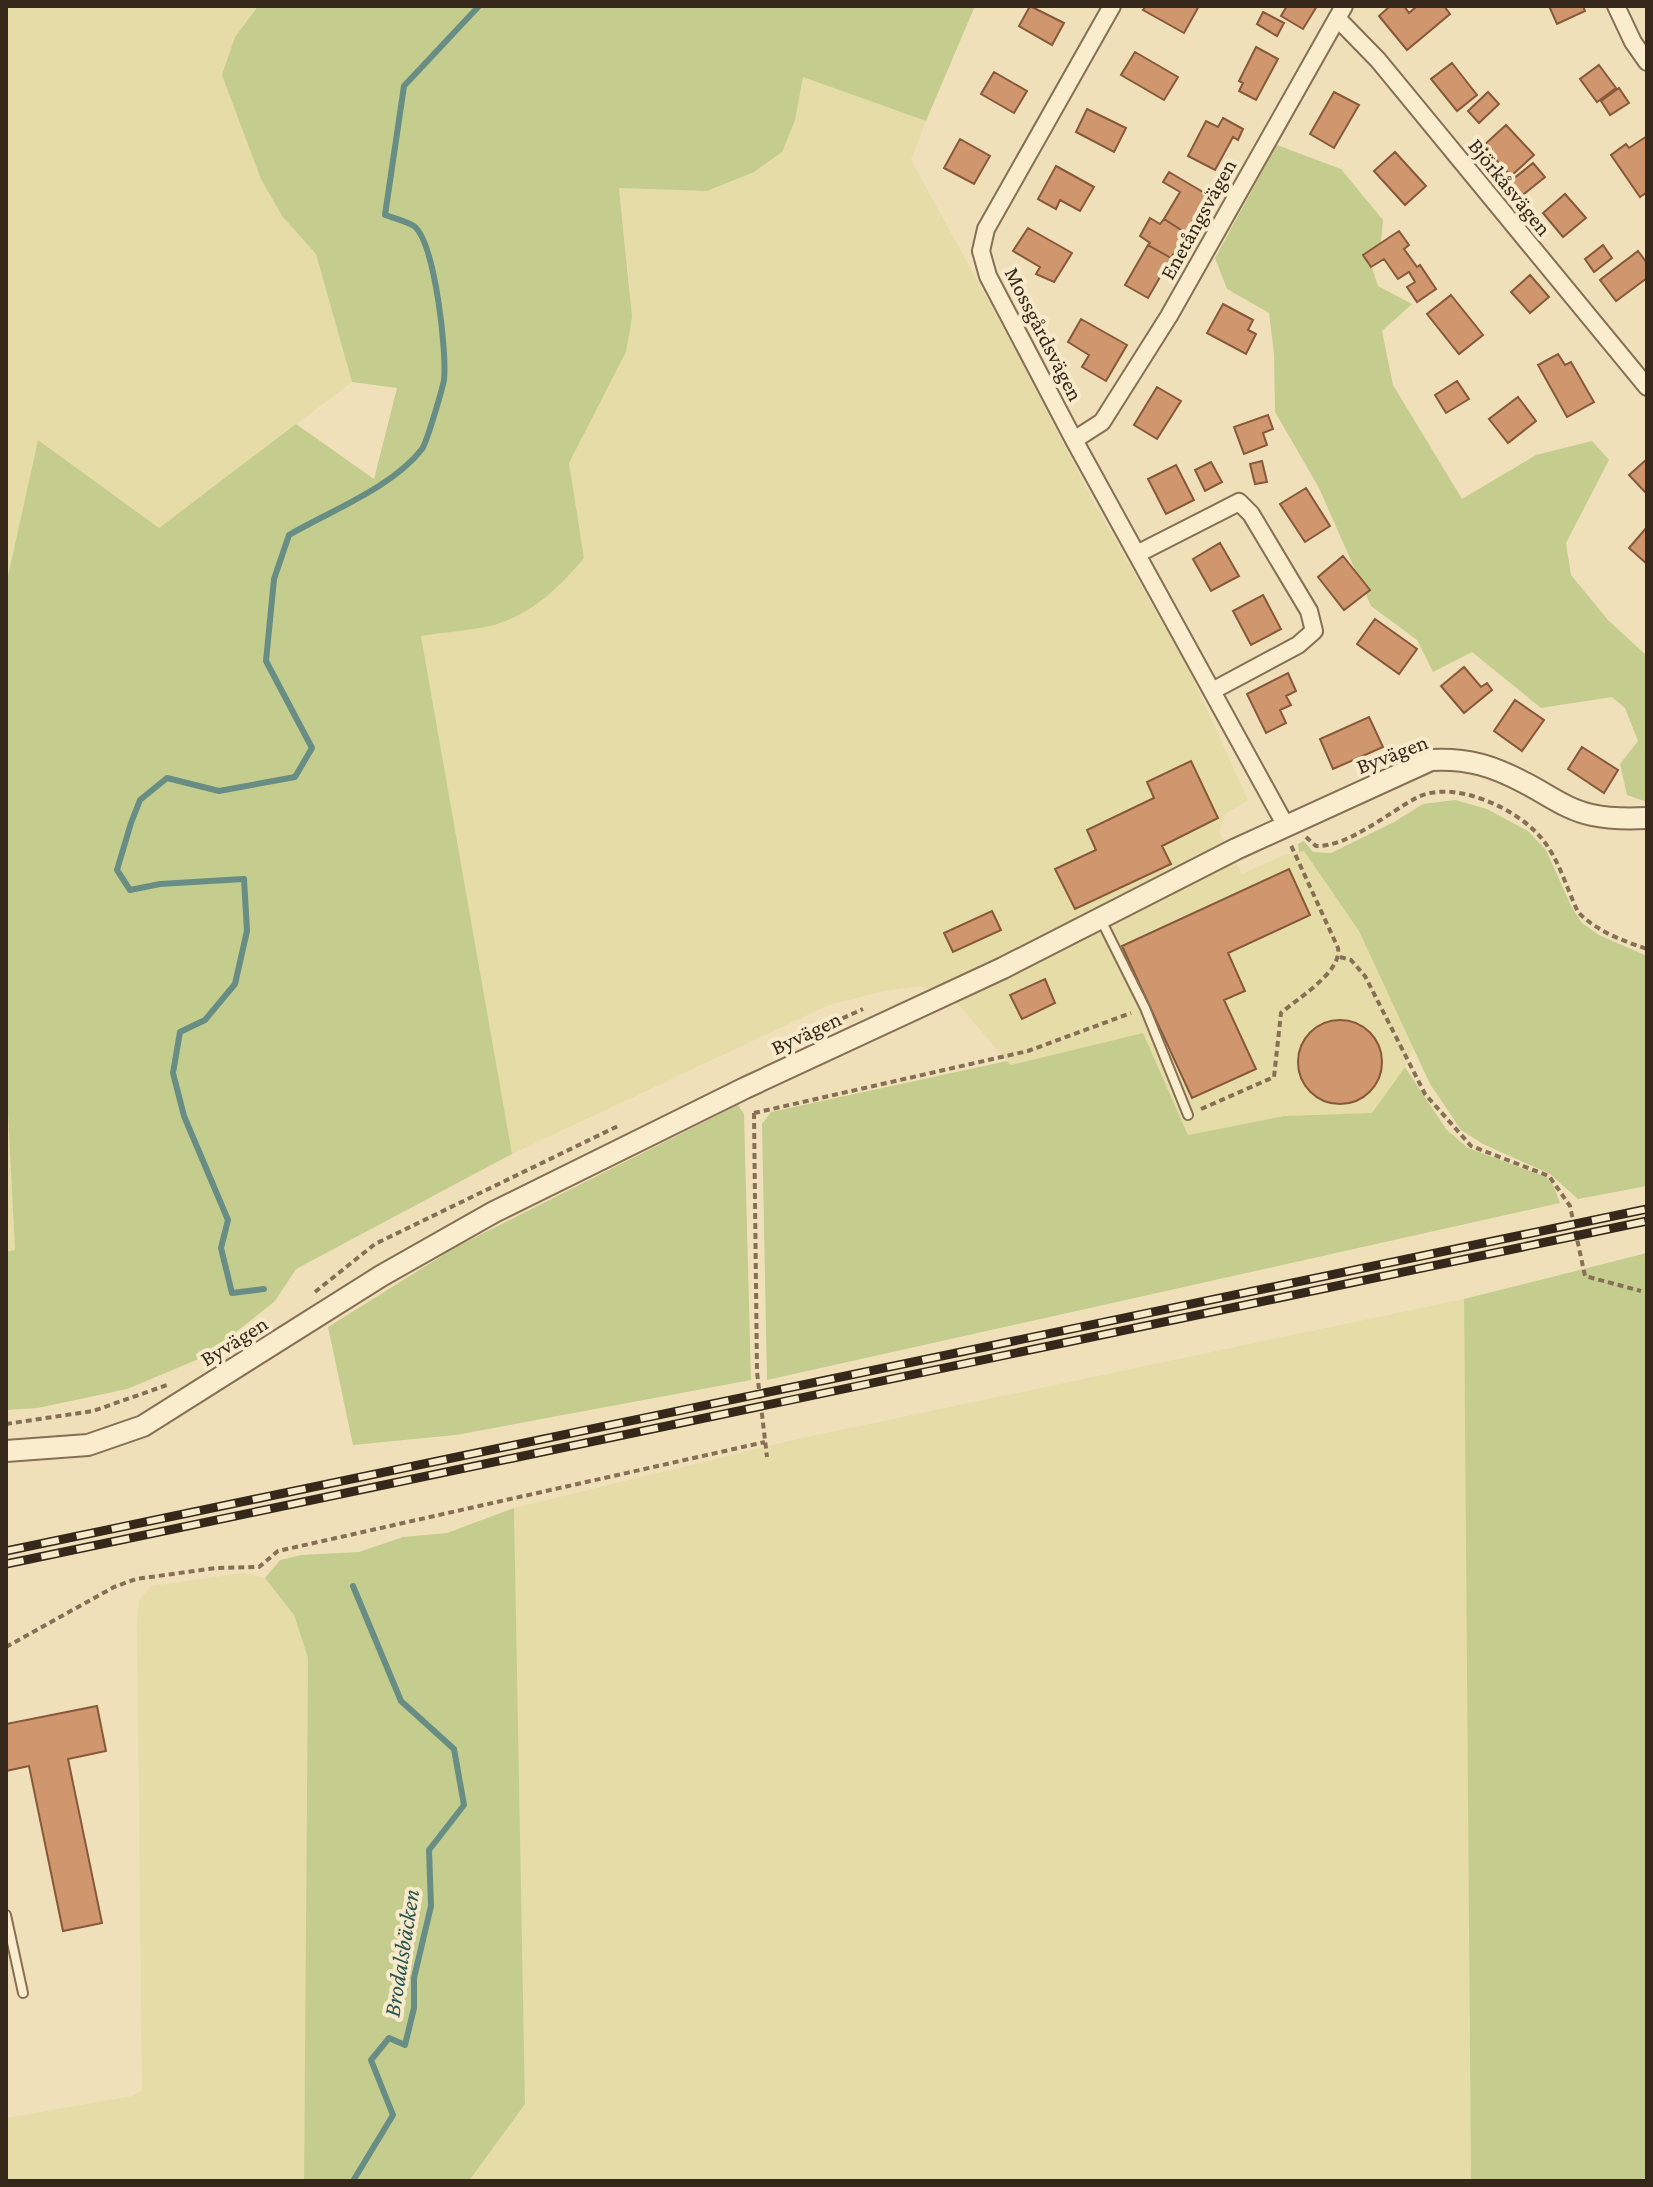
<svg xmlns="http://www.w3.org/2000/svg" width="1653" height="2187" font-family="'Crimson Pro',serif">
<rect width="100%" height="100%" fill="#efe0ba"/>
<!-- farmland -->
<path fill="#e5dca7" d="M6 6H258L235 37 282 216 316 254 352 382 159 528 38 440 6 585Z
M802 76 926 121 911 160 1012 344 1094 503 1189 670 1248 800 1225 814 1219 832 1242 874 1288 853 1304 851 1359 931 1414 1045 1405 1067 1372 1113 1284 1116 1188 1135 1143 1033 1011 1065 955 1001 921 986 884 991 829 1005 512 1154 421 636 491 626 584 558 569 463 626 352 630 291 619 187 707 191 795 120Z
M6 1076 15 1251 6 1252Z
M1464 1299 1471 2181H469L525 2104 514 1508 798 1439Z
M243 1573 265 1578 294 1615 308 1658 304 2181H6V2118L133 2096 142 2090 137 1621 139 1600 151 1586Z"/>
<!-- green -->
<path fill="#c5cd8e" d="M258 6H975L926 121 803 77 795 120 782 152 754 172 707 191 619 188 632 317 626 352 569 463 584 558C559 588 530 616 490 626 467 631 444 632 421 636L512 1154 296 1269 275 1301 206 1356 127 1389 38 1408 6 1410V1252L15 1250 6 1076V585L38 440 159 528 296 424 374 479 397 388 352 382 316 254 282 216 261 179 222 75 235 37Z
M1277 145 1341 169 1383 220 1381 242 1369 258 1378 286 1412 304 1382 331 1393 385 1462 499 1536 455 1592 441 1609 460 1566 543 1571 575 1608 620 1647 656V802L1627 795 1620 764 1638 741 1625 708 1612 697 1541 708 1472 652 1433 672 1417 640 1371 606 1319 488 1275 412 1274 354 1269 313 1227 289 1215 258Z
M1455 800 1487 809 1528 831 1546 850 1572 908 1582 923 1599 935 1647 956V1186L1578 1199 1550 1174 1483 1144 1461 1130 1430 1084 1359 931 1304 851 1299 852 1298 844 1304 841 1313 852 1331 853 1394 822 1423 804Z
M1143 1033 1188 1135 1284 1116 1372 1113 1405 1067 1446 1129 1468 1148 1546 1177 1553 1185 1560 1203 767 1380 762 1124 771 1112 1007 1061 1011 1065Z
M738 1105 744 1114 751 1380 456 1435 353 1445 328 1327 456 1247Z
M1647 1253V2181H1471L1464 1299Z
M514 1508 525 2104 469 2181H304L308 1658 294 1615 265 1578 280 1560 301 1555 359 1552 403 1537 447 1533Z"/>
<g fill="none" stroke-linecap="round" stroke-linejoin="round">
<!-- stream -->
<path stroke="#678d84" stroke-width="6" d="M264 1289 232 1293 221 1248 228 1220 184 1116 173 1073 180 1032 205 1020 235 984 247 931 244 879 160 884 130 890 117 870 131 823 140 800 167 778 219 791 295 777 312 748 266 661 274 579 289 535C330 511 393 487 422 449 427 442 442 390 444 380 447 352 435 243 414 226 406 221 394 218 385 215L404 86 479 6
M353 1586 401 1701 454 1749 464 1805 429 1850 431 1906 414 1978V2008L405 2045 389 2038 371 2060 393 2115 353 2181"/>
</g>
<!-- building -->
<path fill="#d0976e" stroke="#875839" stroke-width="2" d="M1030 6 1064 23 1052 45 1019 26Z
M1146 6H1199L1184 33 1143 10Z
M1287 6H1317L1303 29 1281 16Z
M1390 6H1404L1409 13 1417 6H1444L1450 14 1407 50 1379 16Z
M1549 6H1583L1585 11 1557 24Z
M1263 12 1284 23 1277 36 1257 24Z
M1256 47 1278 59 1256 100 1239 91 1243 83 1239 81Z
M1135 52 1178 77 1164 100 1121 75Z
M1452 63 1477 95 1457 111 1431 79Z
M1599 65 1616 88 1597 102 1580 79Z
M994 72 1027 91 1014 113 981 94Z
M1619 88 1629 103 1610 115 1601 101Z
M1334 92 1359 105 1334 148 1310 134Z
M1488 92 1499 104 1479 123 1468 111Z
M1087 109 1126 128 1114 152 1076 132Z
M1223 118 1243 129 1238 140 1233 137 1215 170 1188 156 1206 121 1218 127Z
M1506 125 1534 155 1511 176 1483 146Z
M1647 136V192L1640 197 1611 155 1626 144 1629 148Z
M960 139 990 156 974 184 944 168Z
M1395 152 1426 186 1405 205 1374 171Z
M1533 163 1545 177 1519 198 1507 184Z
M1056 166 1094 187 1080 211 1060 200 1056 209 1038 199Z
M1169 172 1208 195 1186 233 1164 219 1180 192 1163 182Z
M1565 194 1586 218 1563 237 1543 213Z
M1150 218 1160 224 1164 219 1186 233 1171 258 1148 245 1150 243 1140 236Z
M1028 228 1072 253 1054 282 1036 274 1040 267 1013 251Z
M1399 231 1409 245 1404 249 1417 267 1420 265 1436 289 1417 302 1407 287 1415 282 1409 272 1398 279 1384 259 1371 267 1363 255Z
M1148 245 1171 258 1148 298 1125 285Z
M1603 245 1612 258 1594 272 1585 259Z
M1638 251 1647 263V278L1616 301 1600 280Z
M1530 275 1549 297 1530 313 1511 292Z
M1451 295 1483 335 1459 354 1427 314Z
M1223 304 1253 320 1248 330 1256 334 1246 354 1207 333Z
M1081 319 1127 345 1106 381 1082 367 1089 355 1068 342Z
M1558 354 1565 365 1571 362 1594 402 1567 417 1538 365Z
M1457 381 1469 399 1446 413 1435 395Z
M1157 387 1181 401 1157 439 1134 425Z
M1518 397 1536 421 1508 443 1489 419Z
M1268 415 1273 429 1263 433 1267 445 1244 454 1234 427Z
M1647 459V492L1646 493 1629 475Z
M1262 461 1267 482 1255 484 1250 464Z
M1211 462 1222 482 1205 491 1195 470Z
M1176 465 1194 500 1166 514 1148 479Z
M1306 488 1330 526 1305 542 1280 504Z
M1647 527V564L1629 548Z
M1220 543 1239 576 1211 591 1193 559Z
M1343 556 1370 590 1344 610 1318 577Z
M1263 595 1281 629 1251 645 1233 611Z
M1375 619 1417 649 1399 674 1357 644Z
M1464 667 1481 687 1487 683 1492 690 1464 713 1441 686Z
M1288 673 1296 691 1286 696 1291 705 1280 710 1286 723 1266 733 1247 694Z
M1515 700 1544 720 1522 751 1494 731Z
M1369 717 1383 747 1333 769 1320 739Z
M1582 747 1618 770 1604 793 1568 769Z
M1191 761 1218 818 1162 846 1171 864 1075 909 1055 869 1096 850 1087 830 1154 798 1147 782Z
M1289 869 1310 915 1228 953 1245 991 1224 1000 1256 1069 1192 1098 1122 946Z
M992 911 1001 930 953 952 944 933Z
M1045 979 1055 1003 1022 1019 1010 995Z
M1298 1062a42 42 0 1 1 84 0a42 42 0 1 1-84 0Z
M97 1706 106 1751 68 1759 102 1923 63 1931 29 1766 6 1771V1724Z"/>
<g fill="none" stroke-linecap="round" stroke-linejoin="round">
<defs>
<path id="service" d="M1100 918 1145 1008 1188 1115
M6 1915 23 1993"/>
<path id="minor" d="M1112 6 986 229 981 251 988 276 1074 440 1286 826
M1616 6 1633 42 1647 62
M1337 18 1378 60 1647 387
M1074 440 1102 422 1169 316 1344 6
M1137 554 1239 502 1251 514 1309 611 1314 631 1298 645 1212 691"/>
<path id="tertiary" d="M6 1451 88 1445 143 1426 381 1276 494 1212 745 1088 1003 968 1236 849 1431 760C1468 758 1493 766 1525 783 1547 794 1567 810 1592 815 1610 819 1628 819 1647 818"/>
</defs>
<!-- service casing -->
<use href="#service" stroke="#866f54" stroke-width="12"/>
<!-- minor casing -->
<use href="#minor" stroke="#866f54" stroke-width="20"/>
<!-- tertiary casing -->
<use href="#tertiary" stroke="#866f54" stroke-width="24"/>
<!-- path -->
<path stroke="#866f54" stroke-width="4" stroke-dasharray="6 4" stroke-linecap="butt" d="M1306 837 1316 846C1348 847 1388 813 1416 798 1453 778 1519 809 1543 840 1559 860 1567 889 1578 912 1596 931 1623 941 1647 949
M1340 957 1351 960 1365 976 1425 1094 1471 1146 1549 1176 1570 1206 1585 1276 1641 1291
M806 1035 863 1009
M1201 1109 1274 1077 1281 1013C1298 998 1342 972 1338 948L1290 843
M754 1113 1028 1051 1131 1013
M754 1113 757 1372 767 1457
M315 1292 375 1244 618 1126
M6 1424 93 1411 170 1384
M6 1647 114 1587 136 1579 216 1568 259 1567 278 1551 765 1442"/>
<!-- service -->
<use href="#service" stroke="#faedcd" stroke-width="8"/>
<!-- minor -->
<use href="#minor" stroke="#faedcd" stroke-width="16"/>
<!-- tertiary -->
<use href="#tertiary" stroke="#faedcd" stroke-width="20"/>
<defs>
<path id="rail" d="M6 1551 1647 1209
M6 1564 1647 1221"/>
</defs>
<!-- rail casing -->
<use href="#rail" stroke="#35271a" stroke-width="9"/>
<!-- rail -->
<use href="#rail" stroke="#f7eaca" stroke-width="6" stroke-dasharray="18" stroke-linecap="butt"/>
</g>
<g text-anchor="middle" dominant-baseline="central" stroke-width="8" stroke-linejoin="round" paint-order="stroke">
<!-- street labels -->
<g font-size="22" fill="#35271a" stroke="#f7eaca">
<text transform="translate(1510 187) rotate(51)">Björkåsvägen</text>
<text transform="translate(1198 219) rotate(-61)">Enetångsvägen</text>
<text transform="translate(1044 334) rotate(63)">Mossgårdsvägen</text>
<text transform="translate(1392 754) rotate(-21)">Byvägen</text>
<text transform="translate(806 1033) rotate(-25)">Byvägen</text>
<text transform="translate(234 1341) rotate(-32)">Byvägen</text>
</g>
<!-- water labels -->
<g font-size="24" font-style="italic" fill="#285553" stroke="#f7eaca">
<text transform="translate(401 1953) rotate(-81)">Brodalsbäcken</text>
</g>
</g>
<!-- border -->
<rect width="1653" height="2187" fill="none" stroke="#35271a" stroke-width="16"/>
</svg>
